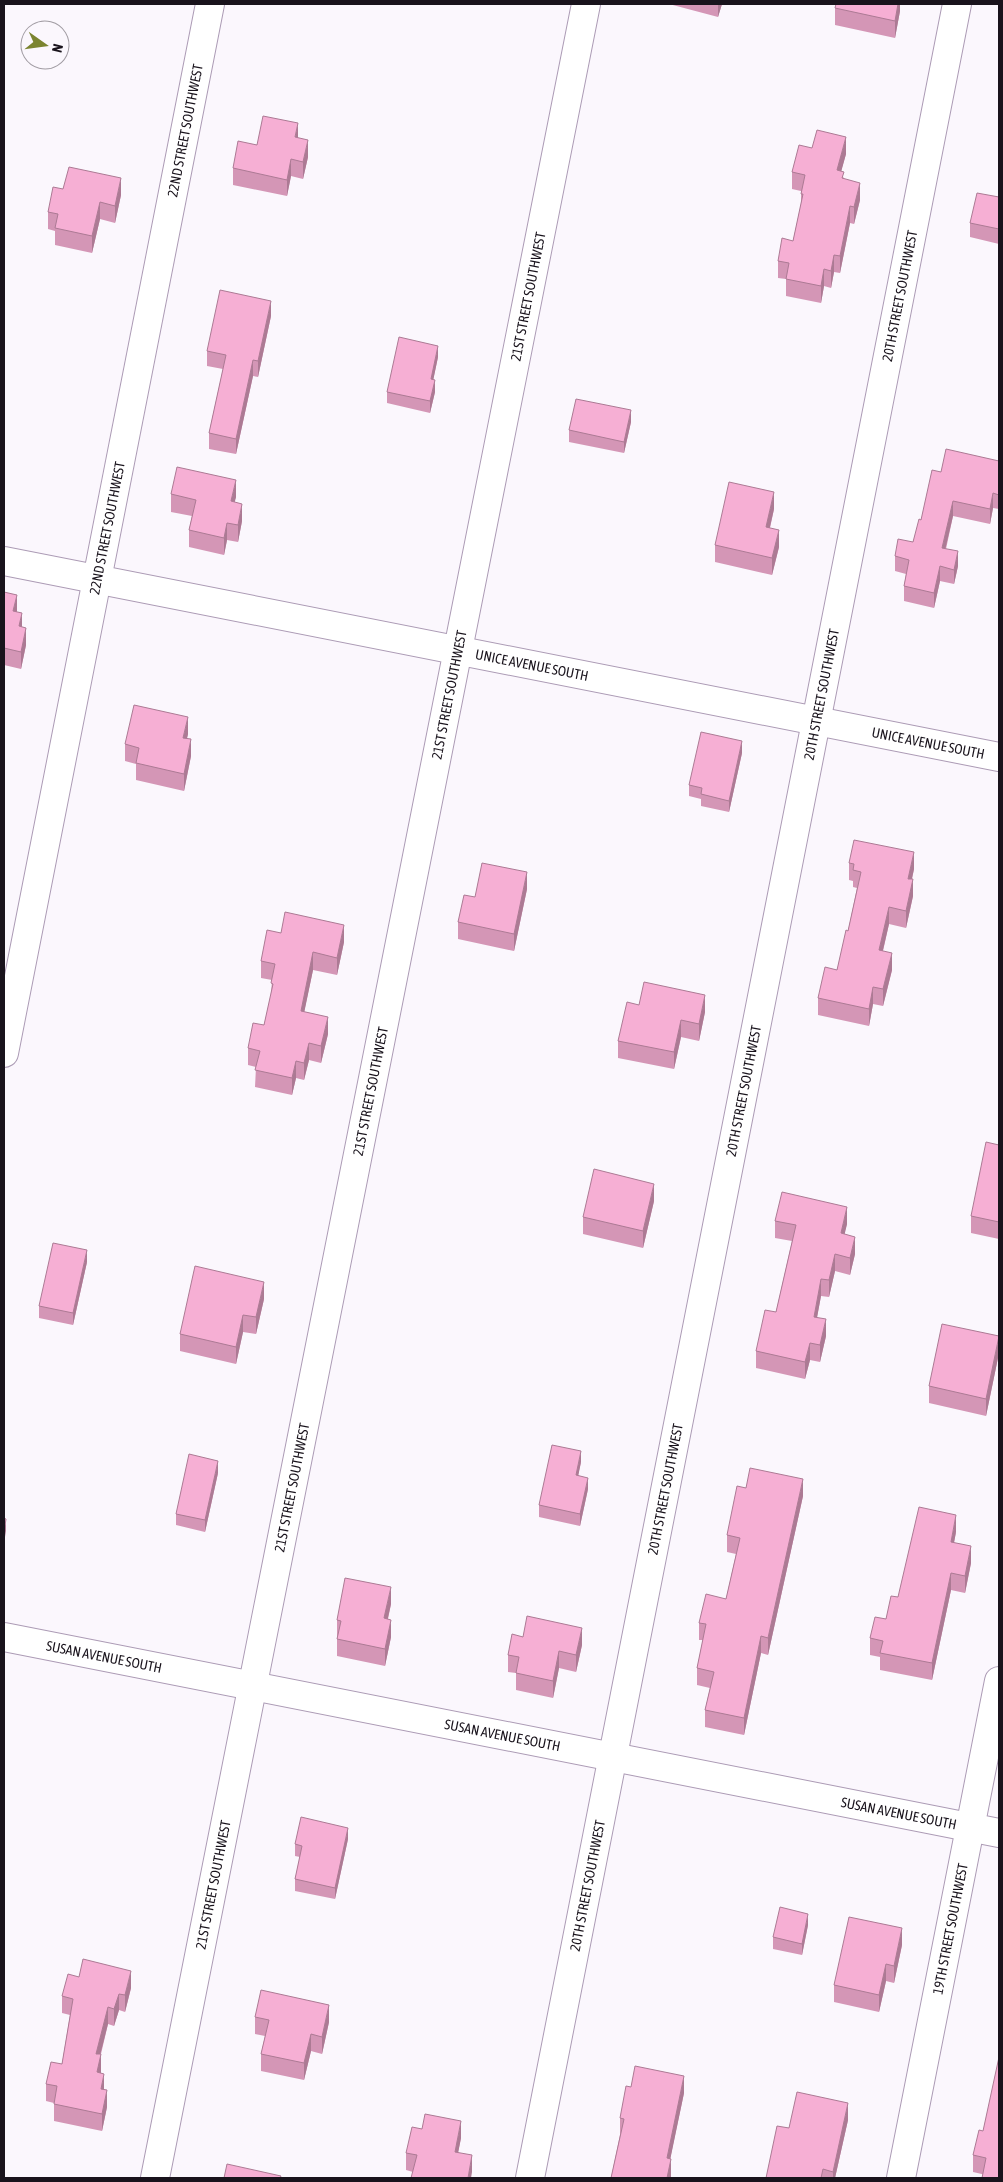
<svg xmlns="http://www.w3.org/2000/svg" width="1003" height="2182" font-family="'Asap Condensed',sans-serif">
<rect width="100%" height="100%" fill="#fbf7fd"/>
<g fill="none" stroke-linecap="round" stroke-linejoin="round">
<defs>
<g id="minor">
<path id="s1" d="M4 561 999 757"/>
<path id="s2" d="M4 1053 210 4"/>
<path id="s3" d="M4 1637 999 1833"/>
<path id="s4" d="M155 2178 586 4"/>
<path id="s5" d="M530 2178 957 4"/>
<path id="s6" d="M901 2178 999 1681"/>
</g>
</defs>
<!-- minor casing -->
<use href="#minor" stroke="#ac9bb5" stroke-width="30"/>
<!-- minor -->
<use href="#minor" stroke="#fff" stroke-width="28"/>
</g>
<!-- wall -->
<path fill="#d496b6" d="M669 4H722L718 17Z
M900 4V11L895 38 835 25V8Z
M298 138 308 157 303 179 291 176 287 196 233 185V168L257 145Z
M812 148 846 154 841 171 844 179 860 200 854 224 850 223 840 273 834 272 831 288 824 286 821 303 786 296V279L778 278V261L793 241 801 204V191L792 189V172Z
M63 189 121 195 115 223 100 219 92 253 55 245V231L48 229V212Z
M999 195V244L970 237V223L999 197Z
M271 316 258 377 253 376 236 454 209 449V433L223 369 207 366V351Z
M438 357 433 380 435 392 430 413 387 403V392Z
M631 422 624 453 569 442V430Z
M999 461V509L993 508 990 524 953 516 946 549 958 566 954 584 940 581 934 608 904 601V586L906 574 895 571V556L913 542 921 520 941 472Z
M171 494 236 497 234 502 242 521 238 542 227 540 224 555 189 547V530L192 516 171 512Z
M774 509 770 528 779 547 772 575 715 562V545Z
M4 592 17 612 26 645 21 669 4 665Z
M188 734 187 738 191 756 184 791 136 780V764L125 761V744Z
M742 753 729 812 701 806V799L689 796V785Z
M849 863 914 869 912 879 913 896 906 928 889 924 883 951 892 970 883 1006 873 1004 869 1026 818 1015V998L837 970 848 931 857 888 853 887V881L849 880Z
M527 889 514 951 458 939V922L475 897Z
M281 933 344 942 337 975 313 970 304 1012 328 1034 321 1063 309 1060 304 1080 296 1078 292 1095 255 1087 256 1067 248 1065V1048L264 1025 271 995 272 980 261 978V961Z
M639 1005 705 1012 699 1041 681 1037 674 1069 618 1058V1041Z
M999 1145V1239L971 1233V1216Z
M654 1201 643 1248 583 1234V1217Z
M775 1221 847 1224 844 1234 855 1254 850 1275 835 1271 829 1297 821 1296 817 1317 826 1336 820 1362 810 1360 805 1379 756 1368V1351L776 1312 792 1241 775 1238Z
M87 1262 73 1325 39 1318V1306Z
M264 1299 256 1334 243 1332 236 1364 180 1351V1334Z
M999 1353 986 1416 929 1403V1386Z
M581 1462 578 1475 588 1489 580 1526 539 1517V1505Z
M218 1473 205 1532 176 1525V1514Z
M746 1488 803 1496 768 1655 761 1653 744 1735 705 1727V1710L710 1688 697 1685V1668L703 1640H699V1623L726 1599 736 1554 727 1552V1535Z
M956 1532 954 1542 971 1563 965 1593 951 1590 932 1680 880 1670V1657L870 1655V1638L886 1619 898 1597Z
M391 1604 388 1619 391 1637 385 1666 337 1656V1620Z
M523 1637 582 1645 576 1672 559 1668 553 1698 516 1690V1673L508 1672V1655Z
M348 1839 335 1899 295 1891V1879L300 1857 295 1856V1844Z
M808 1925 802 1955 773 1949V1937Z
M902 1945 894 1983 886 1981 879 2012 834 2002V1985Z
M131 1988 125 2012 119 2010 114 2026 108 2024 101 2054V2073L107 2107 102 2131 54 2121V2103L46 2101V2084L62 2064 70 2015 62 2013V1996Z
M255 2017 329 2022 322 2054 311 2051 304 2080 261 2071V2054L265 2036 255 2034Z
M684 2093 670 2159 671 2178H611L620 2135V2118Z
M848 2120 835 2178H766L789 2128Z
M983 2131 999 2178 973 2172V2155Z
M461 2138 458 2152 472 2172H413L406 2170V2153Z"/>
<!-- shaded-wall -->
<path fill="#ac7a94" d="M718 4H722L718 17Z
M898 4H900V11L895 38V21Z
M298 123V140L295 137Z
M846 137V154L837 187V170Z
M308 140V157L303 179V162Z
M291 159V176L287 196V180Z
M121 178V195L115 223V206Z
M860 183V200L854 224V207Z
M100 202V219L92 253V236Z
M850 206V223L840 273V256Z
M834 255V272L831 288V271Z
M824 269V286L821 303V286Z
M271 301V316L258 377V361Z
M438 346V357L431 391V379Z
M253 360V376L236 454V439Z
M435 380V392L430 413V401Z
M631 410V422L624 453V442Z
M236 480V497L231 518V501Z
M774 492V509L766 544V527Z
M993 493V508L990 524V509Z
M953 501V516L942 563V548Z
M242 504V521L238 542V525Z
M227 523V540L224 555V538Z
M779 530V547L772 575V558Z
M958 551V566L954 584V570Z
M940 566V581L934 608V593Z
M17 595V612L13 611Z
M22 613V630L19 626Z
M26 628V645L21 669V652Z
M188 717V734L183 755V738Z
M191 739V756L184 791V774Z
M742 741V753L729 812V801Z
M914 852V869L908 896V879Z
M527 872V889L514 951V934Z
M913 879V896L906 928V911Z
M889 907V924L879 967V950Z
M344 925V942L337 975V958Z
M313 952V970L301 1028V1011Z
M892 953V970L883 1006V989Z
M873 987V1004L869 1026V1009Z
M705 995V1012L699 1041V1024Z
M328 1017V1034L321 1063V1046Z
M681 1020V1037L674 1069V1052Z
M309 1043V1060L304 1080V1063Z
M296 1061V1078L292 1095V1078Z
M654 1184V1201L643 1248V1231Z
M847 1207V1224L841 1250V1233Z
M855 1237V1254L850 1275V1258Z
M87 1250V1262L73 1325V1313Z
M835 1254V1271L829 1297V1280Z
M821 1279V1296L814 1334V1317Z
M264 1282V1299L256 1334V1317Z
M243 1315V1332L236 1364V1347Z
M826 1319V1336L820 1362V1345Z
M999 1336V1353L986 1416V1399Z
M810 1343V1360L805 1379V1362Z
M581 1451V1462L576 1487V1475Z
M218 1461V1473L205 1532V1520Z
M588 1478V1489L580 1526V1514Z
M803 1479V1496L768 1655V1638Z
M956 1515V1532L951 1559V1542Z
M6 1519V1531L4 1543V1532Z
M971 1546V1563L965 1593V1576Z
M951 1573V1590L932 1680V1663Z
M391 1587V1604L384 1635V1618Z
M391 1620V1637L385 1666V1649Z
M582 1628V1645L576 1672V1655Z
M761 1636V1653L744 1735V1718Z
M559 1651V1668L553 1698V1681Z
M348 1828V1839L335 1899V1888Z
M808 1914V1925L802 1955V1944Z
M902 1928V1945L894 1983V1966Z
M886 1964V1981L879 2012V1995Z
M131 1971V1988L125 2012V1995Z
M119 1994V2010L114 2026V2009Z
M329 2005V2022L322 2054V2037Z
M108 2007V2024L96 2071V2054Z
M311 2034V2051L304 2080V2063Z
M101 2054V2072L97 2089V2072Z
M104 2074V2091L101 2089Z
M684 2076V2093L667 2175V2158Z
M107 2090V2107L102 2131V2114Z
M848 2103V2120L835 2178H833V2172Z
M461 2121V2138L455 2169V2152Z
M472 2155V2172L471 2178H468Z
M671 2159V2178H667Z"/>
<!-- building -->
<path fill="#f6afd4" stroke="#ac7a94" d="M836 4H898L895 21 835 8Z
M263 116 298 123 295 137 308 140 303 162 291 159 287 180 233 168 238 141 257 145Z
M817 130 846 137 837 170 844 172 842 178 860 183 854 207 850 206 840 256 834 255 831 271 824 269 821 286 786 279 789 263 778 261 782 238 793 241 803 194H801L805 175 792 172 799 145 812 148Z
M69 167 121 178 115 206 100 202 92 236 55 228 58 214 48 212 53 187 63 189Z
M977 193 999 197V195V229L970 223Z
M220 290 271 301 258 361 253 360 236 439 209 433 226 355 207 351Z
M399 337 438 346 431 379 435 380 430 401 387 392Z
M576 399 631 410 624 442 569 430Z
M946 449 999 461V495L993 493 990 509 953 501 942 548 958 551 954 570 940 566 934 593 904 586 909 560 895 556 898 539 913 542 919 519 921 520 932 470 941 472Z
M177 467 236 480 231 501 242 504 238 525 227 523 224 538 189 530 196 500 171 494Z
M729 482 774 492 766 527 779 530 772 558 715 545Z
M4 592 17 595 13 611 22 613 19 626 26 628 21 652 4 648Z
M134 705 188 717 183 738 191 739 184 774 136 763 139 748 125 744Z
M701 732 742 741 729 801 701 794 702 788 689 785Z
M854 840 914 852 908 879H913L906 911 889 907 879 950 892 953 883 989 873 987 869 1009 818 998 825 967 837 970 846 930 848 931 861 872 853 870 854 864 849 863Z
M482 863 527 872 514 934 458 922 464 895 475 897Z
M285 912 344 925 337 958 313 952 301 1011 328 1017 321 1046 309 1043 304 1063 296 1061 292 1078 255 1070 260 1051 248 1048 253 1023 264 1025 273 984 271 983 275 964 261 961 267 930 281 933Z
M644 982 705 995 699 1024 681 1020 674 1052 618 1041 627 1002 639 1005Z
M986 1142 999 1145V1222L971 1216Z
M594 1169 654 1184 643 1231 583 1217Z
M782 1192 847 1207 841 1233 855 1237 850 1258 835 1254 829 1280 821 1279 814 1317 826 1319 820 1345 810 1343 805 1362 756 1351 765 1310 776 1312 796 1225 775 1221Z
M53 1243 87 1250 73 1313 39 1306Z
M195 1266 264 1282 256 1317 243 1315 236 1347 180 1334Z
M942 1324 999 1336 986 1399 929 1386Z
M552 1445 581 1451 576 1475 588 1478 580 1514 539 1505Z
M189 1454 218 1461 205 1520 176 1514Z
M750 1468 803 1479 768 1638 761 1636 744 1718 705 1710 714 1672 697 1668 706 1624 699 1623 706 1594 726 1599 740 1538 727 1535 737 1486 746 1488Z
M919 1507 956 1515 951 1542 971 1546 965 1576 951 1573 932 1663 880 1653 883 1641 870 1638 875 1617 886 1619 891 1596 898 1597Z
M4 1518 6 1519 4 1532Z
M345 1578 391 1587 384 1618 391 1620 385 1649 337 1639 341 1621 337 1620Z
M527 1616 582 1628 576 1655 559 1651 553 1681 516 1673 519 1657 508 1655 512 1634 523 1637Z
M301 1817 348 1828 335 1888 295 1879 302 1846 295 1844Z
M780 1907 808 1914 802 1944 773 1937Z
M849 1917 902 1928 894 1966 886 1964 879 1995 834 1985Z
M83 1959 131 1971 125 1995 119 1994 114 2009 108 2007 96 2054H101L97 2072 104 2074 101 2089 107 2090 102 2114 54 2104 57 2086 46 2084 51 2062 62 2064 73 1999 62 1996 68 1974 79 1977Z
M261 1990 329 2005 322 2037 311 2034 304 2063 261 2054 269 2020 255 2017Z
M999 2057V2178H982L986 2158 973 2155 979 2130 983 2131Z
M635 2066 684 2076 667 2158 671 2159 667 2178H611L624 2119 620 2118 626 2086 631 2087Z
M797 2092 848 2103 833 2172 823 2169 821 2178H766L777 2126 789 2128Z
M425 2114 461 2121 455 2152 472 2155 468 2178H411L417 2155 406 2153 412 2127 422 2129Z
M227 2164 281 2176 280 2178H224Z"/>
<g text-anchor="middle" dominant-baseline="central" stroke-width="4.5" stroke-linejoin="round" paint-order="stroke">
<!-- street labels -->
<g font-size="14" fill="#19131c" stroke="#fbf7fd">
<text stroke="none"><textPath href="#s2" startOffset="940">22ND STREET SOUTHWEST</textPath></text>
<text stroke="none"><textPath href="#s4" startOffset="1918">21ST STREET SOUTHWEST</textPath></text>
<text stroke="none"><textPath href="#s5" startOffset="1918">20TH STREET SOUTHWEST</textPath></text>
<text stroke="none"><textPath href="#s2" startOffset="535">22ND STREET SOUTHWEST</textPath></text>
<text stroke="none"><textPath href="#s1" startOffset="538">UNICE AVENUE SOUTH</textPath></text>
<text stroke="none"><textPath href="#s5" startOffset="1512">20TH STREET SOUTHWEST</textPath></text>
<text stroke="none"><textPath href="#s4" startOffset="1512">21ST STREET SOUTHWEST</textPath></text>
<text stroke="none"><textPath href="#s1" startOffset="942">UNICE AVENUE SOUTH</textPath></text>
<text stroke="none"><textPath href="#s4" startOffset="1108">21ST STREET SOUTHWEST</textPath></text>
<text stroke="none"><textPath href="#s5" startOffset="1108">20TH STREET SOUTHWEST</textPath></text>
<text stroke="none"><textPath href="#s4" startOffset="704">21ST STREET SOUTHWEST</textPath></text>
<text stroke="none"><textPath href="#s5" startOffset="702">20TH STREET SOUTHWEST</textPath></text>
<text stroke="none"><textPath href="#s3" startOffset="102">SUSAN AVENUE SOUTH</textPath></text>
<text stroke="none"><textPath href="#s3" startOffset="508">SUSAN AVENUE SOUTH</textPath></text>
<text stroke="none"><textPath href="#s3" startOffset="912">SUSAN AVENUE SOUTH</textPath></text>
<text stroke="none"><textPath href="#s4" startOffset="299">21ST STREET SOUTHWEST</textPath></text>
<text stroke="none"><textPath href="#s5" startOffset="298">20TH STREET SOUTHWEST</textPath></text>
<text stroke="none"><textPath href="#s6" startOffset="254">19TH STREET SOUTHWEST</textPath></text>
</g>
</g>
<!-- border -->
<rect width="1003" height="2182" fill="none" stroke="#19131c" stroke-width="10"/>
<!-- north arrow -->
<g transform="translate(45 45) rotate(104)"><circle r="24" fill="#fbf7fd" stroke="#a19ca3"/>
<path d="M0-4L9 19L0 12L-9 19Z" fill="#7b8430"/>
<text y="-8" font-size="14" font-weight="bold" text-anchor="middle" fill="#19131c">N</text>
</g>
</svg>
